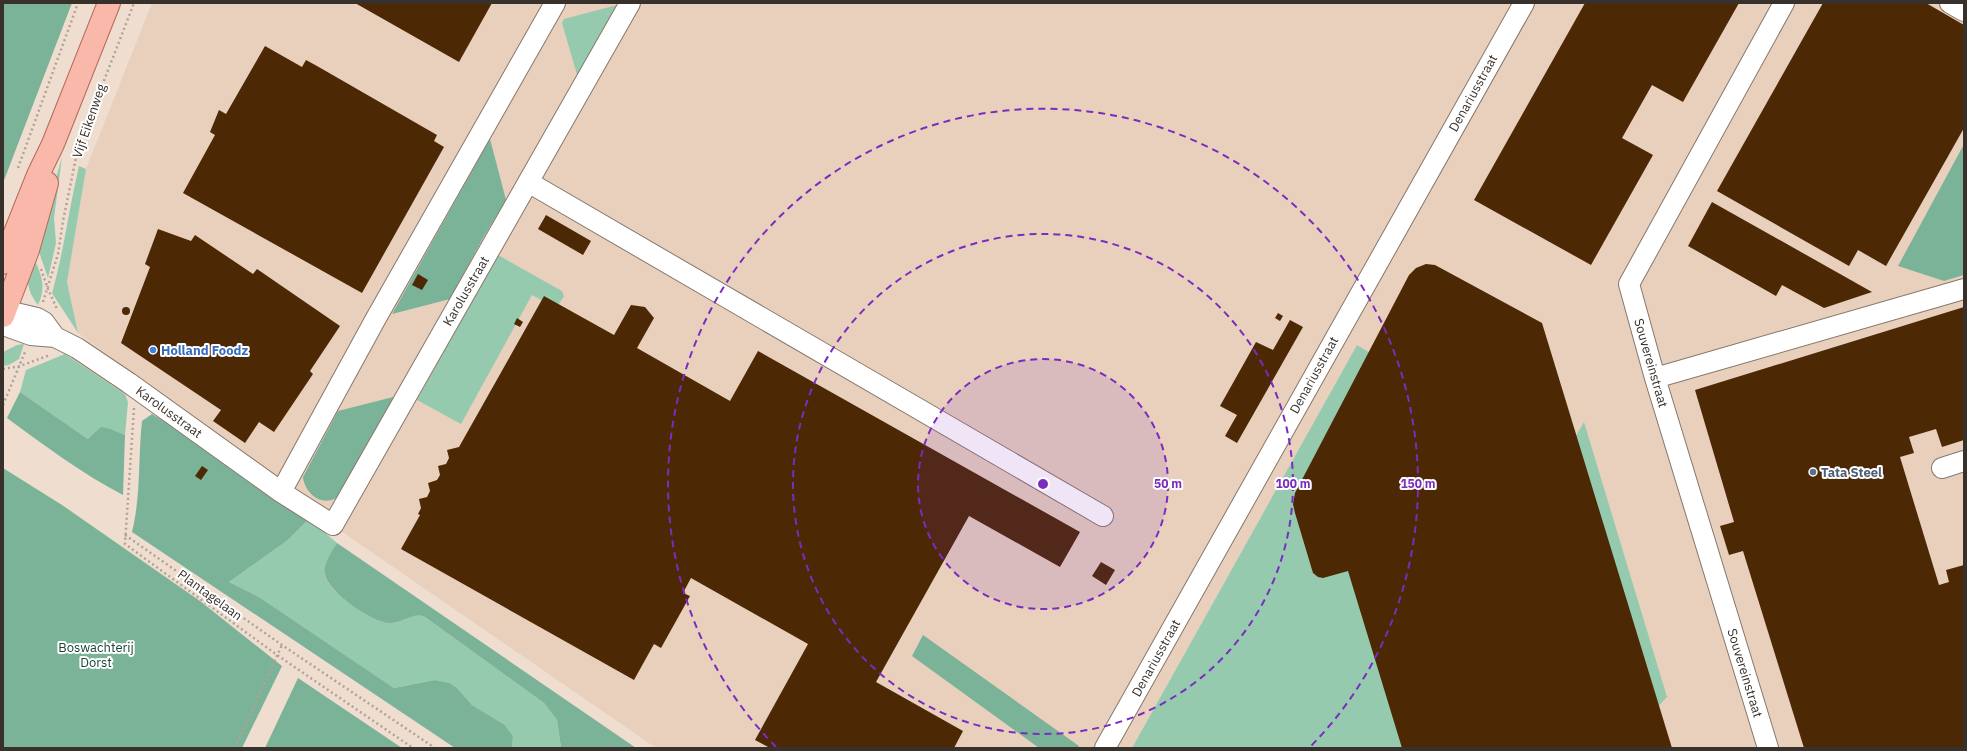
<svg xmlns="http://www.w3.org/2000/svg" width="1967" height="751" font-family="'IBM Plex Sans',sans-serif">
<rect width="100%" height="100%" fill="#efddcf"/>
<!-- built -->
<path fill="#e8d0bd" d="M152 3H1964V144L1898 266 1944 281 1964 275V748H1619L1584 423 1558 466 1357 345 1132 748H656L325 520 289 488 78 333 67 282 86 169Z"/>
<!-- green -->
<path fill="#95caaf" d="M617 5 578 78 562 23 564 19Z
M62 157 54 218 56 243 48 278 39 252 38 240Z
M79 166 86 169 67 282 78 333 52 293C64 251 69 208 79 166Z
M498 255 562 291 564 296 556 308 532 295 461 424 417 400Z
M33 256C41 274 47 286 38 305 24 286 27 277 33 256Z
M24 344 19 359 9 365 3 366V352L17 345Z
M1357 345 1558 466 1584 422 1667 697 1619 748H1132Z
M65 354 125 394 128 402 125 435 111 429 88 439 20 392 26 370Z
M309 519 337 543C332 552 324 563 325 574 326 592 375 624 393 623 404 622 413 611 425 617L544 703 557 720 561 748H512L513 736 505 725 472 705 457 688 450 683 435 680 394 688 259 597 229 582 288 540Z"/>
<!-- forest -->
<path fill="#7bb398" d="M3 3H72L3 183Z
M490 139 506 200 483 238 450 299 392 314Z
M1964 144V275L1944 281 1898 266Z
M20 392 88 439 101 427 111 429 125 435 123 495C81 473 45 446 7 418Z
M397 396 342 494C339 495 335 500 331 500 316 504 304 489 303 477L338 411Z
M152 414 167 423 309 519 288 540 229 582 259 597 394 688 435 680 450 683 457 688 472 705 505 725 513 736 512 748H455L132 532C141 496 138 458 142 421Z
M3 468 62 505 200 601 282 666 242 748H3Z
M337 543 620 737 636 748H561L557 720 544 703 425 617C413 611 402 624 389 623 372 622 327 592 325 574 323 564 332 551 337 543Z
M923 635 1079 746 1078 748H1039L912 656Z
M298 678 402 748H265Z"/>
<!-- building -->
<path fill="#4c2804" d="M355 3H492L459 62Z
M1585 3H1739L1683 102 1652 85 1622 138 1653 155 1591 265 1474 200Z
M1823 3H1926L1964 25V128L1886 266 1858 250 1849 266 1717 191Z
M265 46 302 67 306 60 317 66 437 135 434 141 444 147 362 293 183 193 215 135 210 132 219 110 226 114Z
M1712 202 1801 252 1872 292 1824 308 1782 285 1776 296 1688 246Z
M546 215 591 241 583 255 538 229Z
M158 229 191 241 195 235 253 274 257 269 340 326 310 371 313 374 274 432 259 422 245 443 213 421 221 410 121 343 150 267 145 264Z
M1426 264 1435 265 1542 323 1672 748H1402L1348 571 1323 578 1318 577 1313 573 1295 513 1293 504 1295 493 1409 275 1416 268Z
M418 274 428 280 422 290 412 285Z
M544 296 614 335 631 305 645 307 654 318 637 348 730 401 758 351 1080 532 1060 567 969 516 876 682 963 731 954 748H770L755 740 808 644 691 578 683 593 690 596 661 648 654 644 634 680 401 549 420 515 418 514 421 508 419 499 427 497 430 491 428 483 437 480 440 475 438 466 446 464 449 458 447 450 459 447Z
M1964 307V440L1942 447 1936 429 1909 437 1914 453 1900 457 1939 585 1949 582 1946 570 1964 565V748H1804L1743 551 1729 555 1720 526 1734 522 1695 390Z
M122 311a4 4 0 1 1 8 0a4 4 0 1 1-8 0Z
M1278 313 1283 316 1280 321 1275 318Z
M517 318 523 322 520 327 514 324Z
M1290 320 1303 327 1237 443 1225 436 1237 415 1220 406 1256 342 1273 350Z
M202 466 208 470 201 480 195 476Z
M1101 562 1115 570 1106 585 1092 576Z"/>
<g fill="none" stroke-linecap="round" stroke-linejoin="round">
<defs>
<path id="minor" d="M1950 3 1964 11
M528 182 1103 516
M3 310 37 318 44 322 55 337
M3 325 31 335 55 337 77 348 129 383 281 492 375 320 555 3
M1655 378 1964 289
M1942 468 1964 461
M281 492 333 525 630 3
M1105 748 1524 3
M1768 748 1655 378 1629 284 1784 3"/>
<path id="major" d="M3 263 38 175 53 144 109 3
M3 316 28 250 47 183"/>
</defs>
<!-- minor casing -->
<use href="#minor" stroke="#87776b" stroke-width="22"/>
<!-- major casing -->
<use href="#major" stroke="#b26958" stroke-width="24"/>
<!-- path -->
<path stroke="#b1a297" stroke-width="2.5" stroke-dasharray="2 3" stroke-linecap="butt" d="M18 168 78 3
M41 269 48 289 57 309
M43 302 58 254 63 221 78 148 134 3
M3 369 20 366 50 355
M3 405 25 352
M134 408 125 544 277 655 413 748
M125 535 282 645 435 748
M235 748 282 645"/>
<!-- minor -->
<use href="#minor" stroke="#fff" stroke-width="20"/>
<!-- major -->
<use href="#major" stroke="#f9b8aa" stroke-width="22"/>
</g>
<!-- distance rings -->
<circle cx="1043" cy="484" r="125" fill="#7b2cbf" fill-opacity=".12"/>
<g fill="none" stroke="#7b2cbf" stroke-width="2" stroke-dasharray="7 5">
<circle cx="1043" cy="484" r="125"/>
<circle cx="1043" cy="484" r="250"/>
<path d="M776 747A375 375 0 1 1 1310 747"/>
</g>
<!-- markers -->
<circle fill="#3f7fe0" stroke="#fff" stroke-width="1.5" cx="153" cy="350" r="4"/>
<circle fill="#5c6f8a" stroke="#fff" stroke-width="1.5" cx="1813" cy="472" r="4"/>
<g text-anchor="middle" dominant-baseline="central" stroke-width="4" stroke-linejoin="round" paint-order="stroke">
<!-- street labels -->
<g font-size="13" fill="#37302b" stroke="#fff">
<text transform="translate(1473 93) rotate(-61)">Denariusstraat</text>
<text transform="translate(89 121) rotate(-71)">Vijf Eikenweg</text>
<text transform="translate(466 291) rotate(-60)">Karolusstraat</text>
<text transform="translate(1651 363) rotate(74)">Souvereinstraat</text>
<text transform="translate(1314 375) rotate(-61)">Denariusstraat</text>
<text transform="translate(169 412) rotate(36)">Karolusstraat</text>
<text transform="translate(210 595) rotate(36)">Plantagelaan</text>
<text transform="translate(1156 658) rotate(-61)">Denariusstraat</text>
<text transform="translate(1745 673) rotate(73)">Souvereinstraat</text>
</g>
<!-- shop labels -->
<g font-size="13" font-weight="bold" fill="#366cbe" stroke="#fff" text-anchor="start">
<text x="161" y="350">Holland Foodz</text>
</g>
<!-- service labels -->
<g font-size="13" font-weight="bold" fill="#4e5e75" stroke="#fff" text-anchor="start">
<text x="1821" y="472">Tata Steel</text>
</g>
<!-- park labels -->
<g font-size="13" fill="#184532" stroke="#fff">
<text x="96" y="647">Boswachterij<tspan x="96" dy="15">Dorst</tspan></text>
</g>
</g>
<circle cx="1043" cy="484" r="6" fill="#7b2cbf" stroke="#fff" stroke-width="2"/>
<g font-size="12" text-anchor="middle" font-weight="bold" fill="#7b2cbf" stroke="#fff" stroke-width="4" stroke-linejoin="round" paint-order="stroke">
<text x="1168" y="488">50 m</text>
<text x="1293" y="488">100 m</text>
<text x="1418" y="488">150 m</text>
</g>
<!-- border -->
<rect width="1967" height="751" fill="none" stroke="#37302b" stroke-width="8"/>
</svg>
